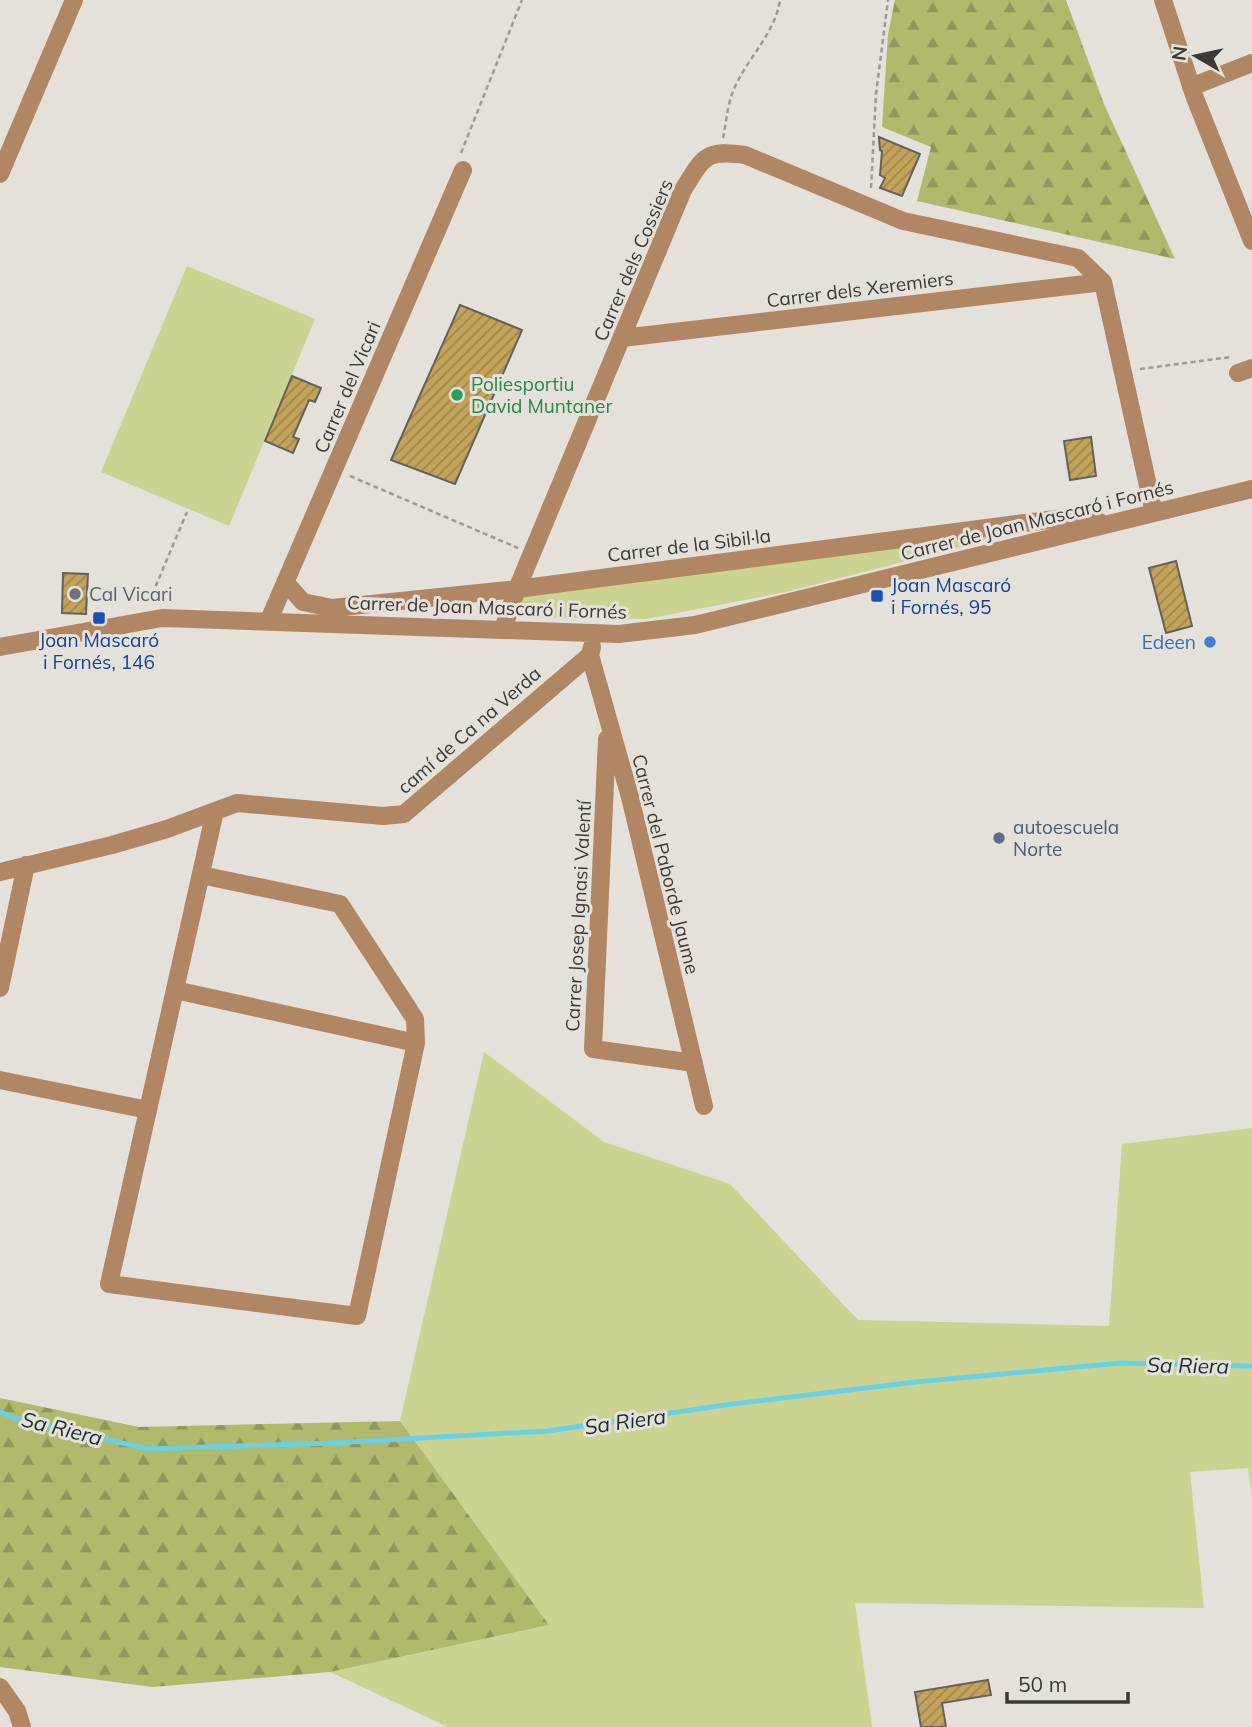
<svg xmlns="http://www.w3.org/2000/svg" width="1252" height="1727" font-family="Mulish,sans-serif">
<defs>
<pattern id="forest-firs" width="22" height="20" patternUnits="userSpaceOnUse" patternTransform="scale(1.75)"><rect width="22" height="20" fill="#b0b96c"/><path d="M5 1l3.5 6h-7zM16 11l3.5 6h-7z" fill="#90975a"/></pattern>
<pattern id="building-hatch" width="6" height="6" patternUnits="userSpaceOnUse" patternTransform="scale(1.75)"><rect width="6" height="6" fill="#c2a359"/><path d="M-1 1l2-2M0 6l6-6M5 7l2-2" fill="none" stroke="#9f864a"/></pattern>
</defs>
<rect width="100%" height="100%" fill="#e4e1db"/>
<!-- grass -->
<path fill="#cad38f" d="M187 266 315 319 229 526 101 472Z
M1038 527 786 592 646 619 512 617 522 592Z
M484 1052 604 1142 730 1184 858 1320 1109 1326 1122 1144 1252 1128V1496L1248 1468 1190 1472 1204 1608 855 1603 872 1727H448L330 1672 549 1625 400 1421Z"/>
<!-- forest -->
<path fill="url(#forest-firs)" d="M895 0H1066L1104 104 1175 259 917 201 931 147 882 127 888 34Z
M0 1398 139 1427 400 1421 549 1625 330 1672 153 1687 0 1667Z"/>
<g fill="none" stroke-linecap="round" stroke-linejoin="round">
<!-- stream -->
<path stroke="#69d1e5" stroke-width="5" d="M0 1412 20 1420 149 1449 332 1443 548 1431 732 1404 916 1382 1120 1363 1252 1366"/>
</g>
<!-- building -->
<path fill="url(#building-hatch)" stroke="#64625c" stroke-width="2" d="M879 137 920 154 902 196 880 188 885 178 880 175 882 151 880 150Z
M460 305 522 330 455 484 391 460Z
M292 376 321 388 315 402 309 400 293 437 299 439 293 453 265 441Z
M1091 437 1096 476 1070 480 1064 441Z
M1176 561 1192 626 1166 633 1149 568Z
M63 573 88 574 86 614 62 613Z
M988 1680 991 1695 942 1703 946 1727H921L915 1692Z"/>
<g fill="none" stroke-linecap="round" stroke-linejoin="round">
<!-- path -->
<path stroke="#9d9b96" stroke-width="2.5" stroke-dasharray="5 3.5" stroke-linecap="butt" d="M723 138C726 124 727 108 732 94 744 61 775 35 780 0
M461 153 522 0
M871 188 876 94 888 0
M1140 369 1231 357
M350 476 518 548
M149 602 187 512"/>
<!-- minor -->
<path stroke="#b18662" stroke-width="18" d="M1163 0 1195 98 1252 241
M1191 87 1252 63
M0 174 74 0
M1103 282 1154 513
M622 338 1103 282
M1238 373 1252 368
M285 582 303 602 332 608 517 589 1086 515 1105 525
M269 620 463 170
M503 629 517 589 683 190C703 158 704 149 745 155L903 221 1078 258 1103 282
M0 647 162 618 619 634 695 625 1252 489
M592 647 590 655 630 797 704 1106
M607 739 593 1049 694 1063
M0 872 112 845 167 829 237 803 383 816 404 814 590 655
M201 875 340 904 415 1019 416 1043 357 1316 109 1284 215 811
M0 988 26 865
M175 990 416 1043
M0 1080 148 1110
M0 1687 17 1711 22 1727"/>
</g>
<!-- markers -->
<circle fill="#2e9e5b" stroke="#e4e1db" stroke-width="2.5" cx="457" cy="395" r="7"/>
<circle fill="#6b7280" stroke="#e4e1db" stroke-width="2.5" cx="75" cy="594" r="7"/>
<g fill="#1a4fb4" stroke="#e4e1db" stroke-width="2.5">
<rect x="870" y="589" width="14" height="14" rx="3.5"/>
<rect x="92" y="611" width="14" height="14" rx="3.5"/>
</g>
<circle fill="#3f7fe0" stroke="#e4e1db" stroke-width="2.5" cx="1210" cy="642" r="7"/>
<circle fill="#5c6f8a" stroke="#e4e1db" stroke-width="2.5" cx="999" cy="838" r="7"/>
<g text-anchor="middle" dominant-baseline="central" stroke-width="6" stroke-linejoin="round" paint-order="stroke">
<!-- street labels -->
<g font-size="19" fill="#3b3a37" stroke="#e4e1db">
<text transform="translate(633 260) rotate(-67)">Carrer dels Cossiers</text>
<text transform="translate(860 289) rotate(-7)">Carrer dels Xeremiers</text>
<text transform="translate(347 387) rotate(-67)">Carrer del Vicari</text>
<text transform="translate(1037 520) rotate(-14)">Carrer de Joan Mascaró i Fornés</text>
<text transform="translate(689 545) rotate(-7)">Carrer de la Sibil·la</text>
<text transform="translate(487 607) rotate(2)">Carrer de Joan Mascaró i Fornés</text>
<text transform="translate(469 730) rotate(-41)">camí de Ca na Verda</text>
<text transform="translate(666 864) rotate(76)">Carrer del Paborde Jaume</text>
<text transform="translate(578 916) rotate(-87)">Carrer Josep Ignasi Valentí</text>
</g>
<!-- leisure labels -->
<g font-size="19" fill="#27864d" stroke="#e4e1db" text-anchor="start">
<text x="471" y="384">Poliesportiu<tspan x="471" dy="22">David Muntaner</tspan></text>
</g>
<!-- transit labels -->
<g font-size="19" fill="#164399" stroke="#e4e1db" text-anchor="start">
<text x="891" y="585">Joan Mascaró<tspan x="891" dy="22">i Fornés, 95</tspan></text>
<text x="99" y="640" text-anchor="middle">Joan Mascaró<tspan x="99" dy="22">i Fornés, 146</tspan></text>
</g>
<!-- worship labels -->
<g font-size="19" fill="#5b616d" stroke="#e4e1db" text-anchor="start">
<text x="89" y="594">Cal Vicari</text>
</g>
<!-- shop labels -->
<g font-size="19" fill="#366cbe" stroke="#e4e1db" text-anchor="end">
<text x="1196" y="642">Edeen</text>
</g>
<!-- service labels -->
<g font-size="19" fill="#4e5e75" stroke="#e4e1db" text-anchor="start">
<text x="1013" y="827">autoescuela<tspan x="1013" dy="22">Norte</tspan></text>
</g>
<!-- water labels -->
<g font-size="21" font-style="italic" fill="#192d30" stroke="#e4e1db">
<text transform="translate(1188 1365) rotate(1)">Sa Riera</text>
<text transform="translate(625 1421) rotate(-8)">Sa Riera</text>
<text transform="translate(62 1428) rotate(14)">Sa Riera</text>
</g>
</g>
<!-- north arrow -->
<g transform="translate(1196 56) rotate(279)" stroke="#e4e1db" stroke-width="5" paint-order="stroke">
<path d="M0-5L12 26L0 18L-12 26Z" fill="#3b3a37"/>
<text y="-10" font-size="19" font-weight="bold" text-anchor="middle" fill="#3b3a37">N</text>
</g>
<!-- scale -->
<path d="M1007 1692v10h121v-10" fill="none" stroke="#3b3a37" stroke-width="3.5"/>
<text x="1018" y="1692" font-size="21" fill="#3b3a37" stroke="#e4e1db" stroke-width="5" paint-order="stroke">50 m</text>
</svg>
